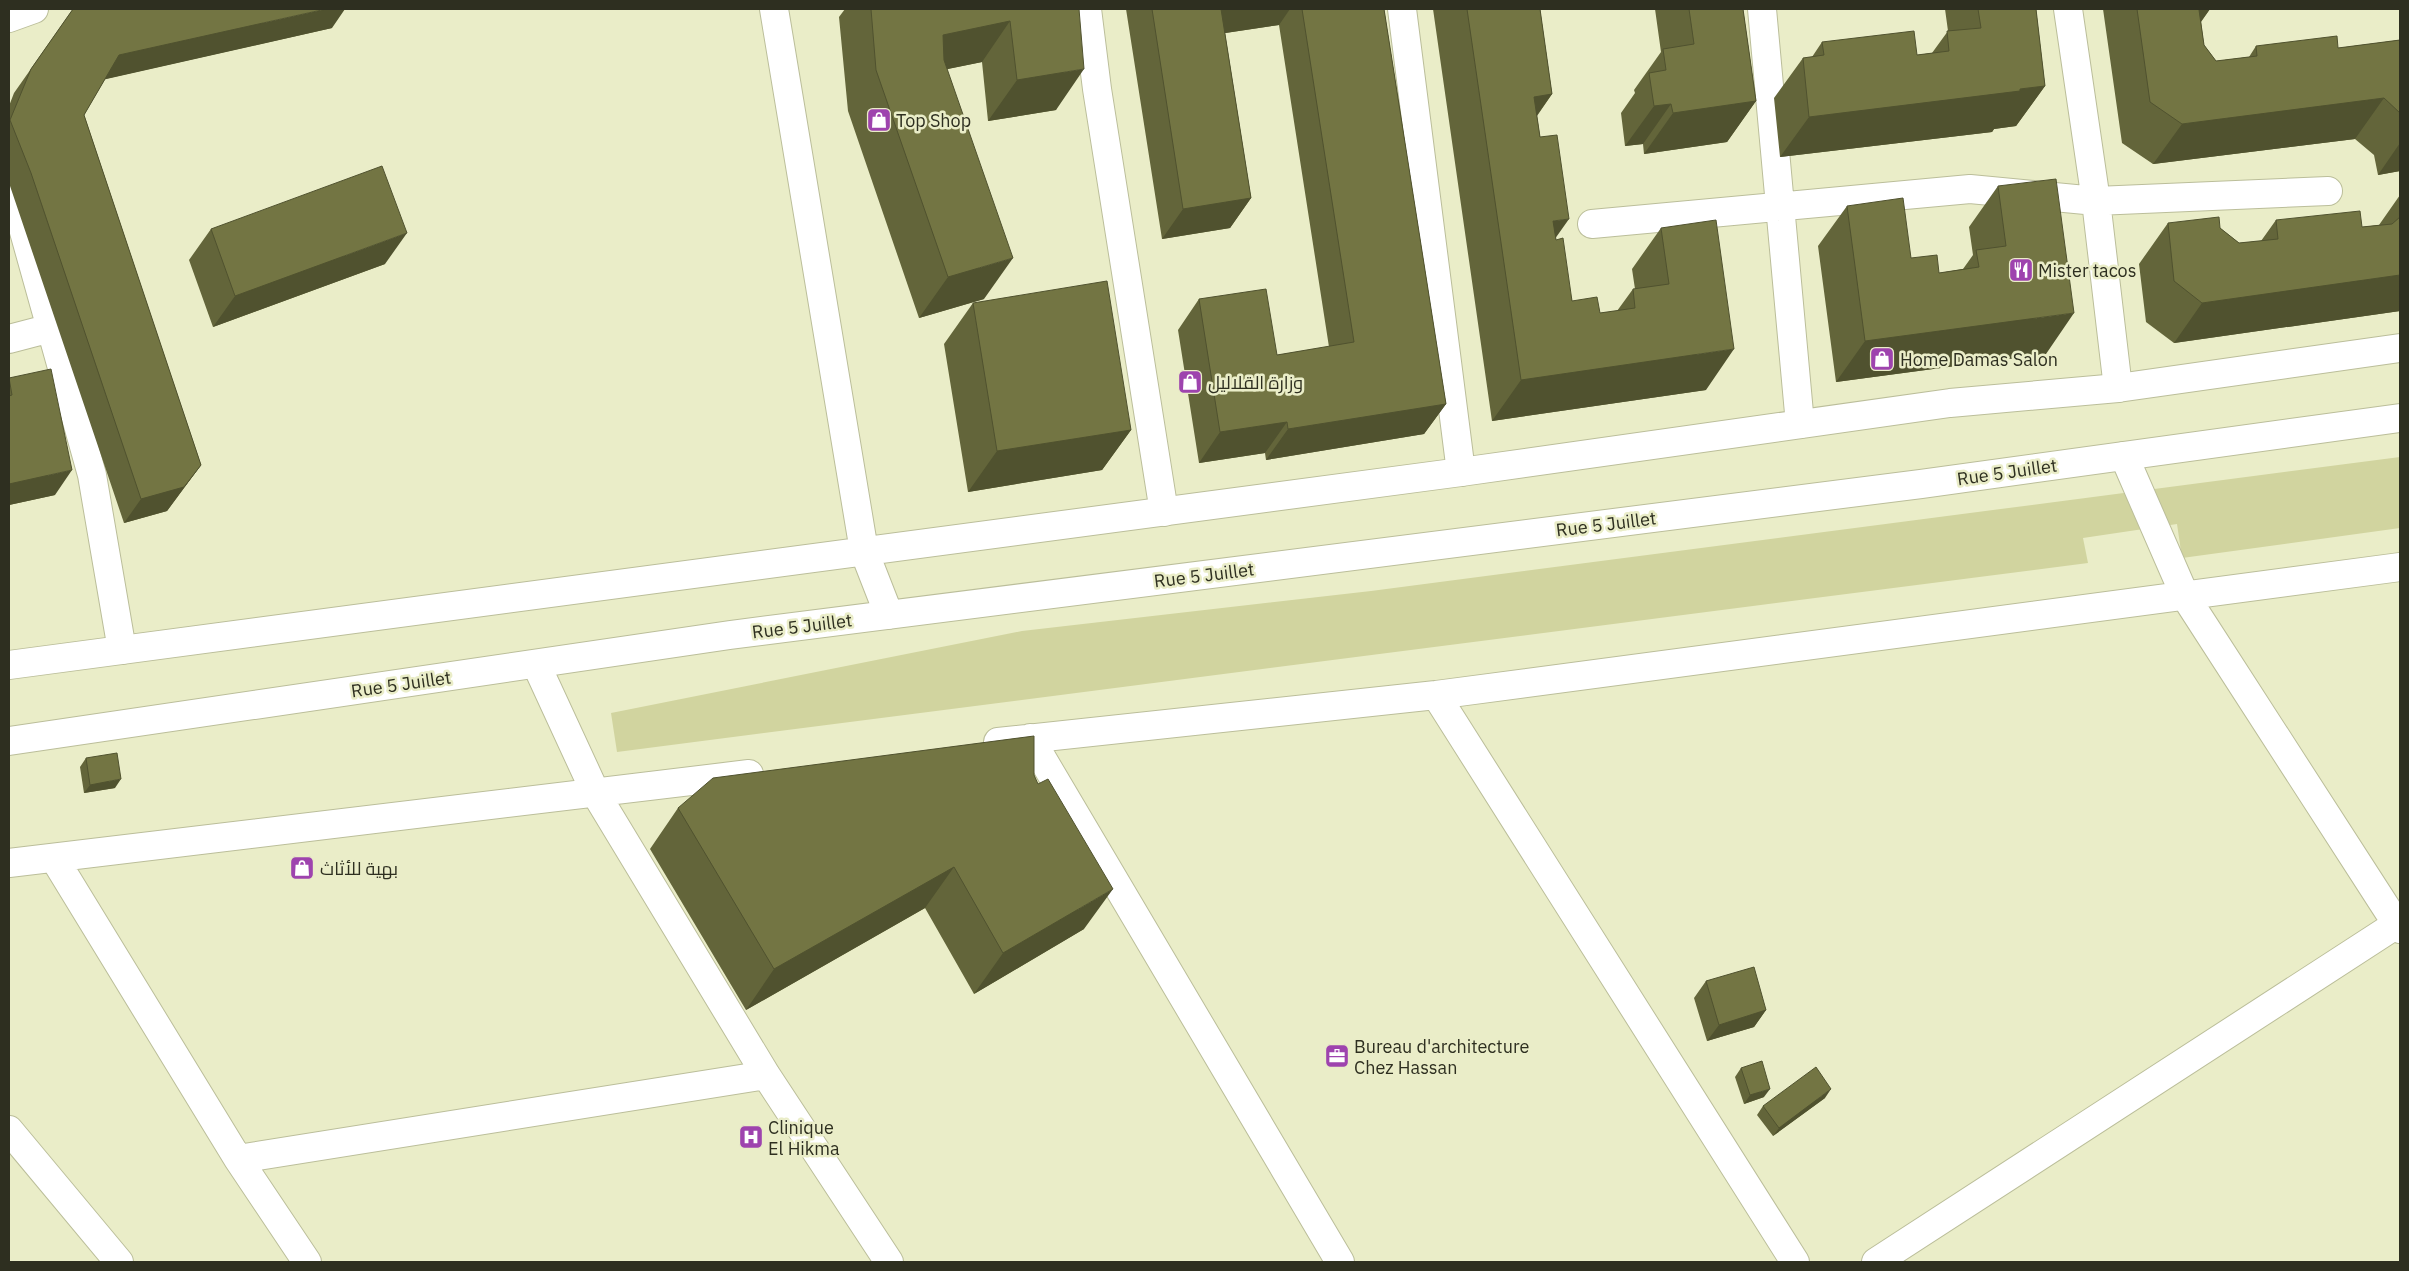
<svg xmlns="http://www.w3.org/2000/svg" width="2409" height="1271" font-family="'IBM Plex Sans',Cairo,sans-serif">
<rect width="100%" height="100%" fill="#eaedc8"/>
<!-- green -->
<path fill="#d1d49f" d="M2400 457V528L2182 558 2177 524 2083 538 2088 563 617 752 611 713 1022 631 1371 591Z"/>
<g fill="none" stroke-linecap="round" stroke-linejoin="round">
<defs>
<path id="minor" d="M1087 9 1097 89 1164 512
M1402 9 1461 472
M1762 9 1800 424
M2068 9 2096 201 2118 388
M9 18 34 9
M9 178 92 475 122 650
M1592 224 1970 189 2096 201 2328 191
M9 339 51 328
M2124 456 2185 596 2400 929
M536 664 596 794 766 1075 889 1262
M1436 695 1795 1262
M1030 738 1340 1262
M998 742 1436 695 2400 567
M54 858 238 1159 307 1262
M9 863 749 774
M9 1130 119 1262
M238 1159 766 1075
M1876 1262 2397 924"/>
<path id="major" d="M774 9 864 551 889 615
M9 665 1461 472 1950 403 2118 388 2400 348
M9 741 730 635 1921 484 2400 418"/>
</defs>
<!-- minor casing -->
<use href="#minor" stroke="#bbbe9a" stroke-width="30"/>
<!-- major casing -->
<use href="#major" stroke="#bbbe9a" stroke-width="30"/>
<!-- minor -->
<use href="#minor" stroke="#fff" stroke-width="28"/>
<!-- major -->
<use href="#major" stroke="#fff" stroke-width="28"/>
</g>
<!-- wall -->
<path fill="#63653a" d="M73 9 332 28 105 79 84 115 201 465 167 511 124 523 9 183V106L14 93Z
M845 9H1079L1056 110 988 121 982 62 947 69 984 299 919 318 848 111 839 17Z
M1126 9H1384L1446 404 1424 434 1266 460 1265 453 1199 463 1178 330 1199 299 1277 355 1329 347 1279 25 1225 33 1251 198 1230 228 1162 239Z
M1433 9H1540L1552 94 1537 116 1555 237 1572 301 1600 313 1617 311 1633 289H1635L1632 269 1661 228 1706 390 1492 421Z
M1655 9H1743L1756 101 1727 142 1644 154 1643 144 1625 146 1621 113 1635 93 1634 90 1661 52Z
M1945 9H2036L2045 86 2016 126 1994 129 1992 132 1780 157 1774 98 1803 58 1812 57 1822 42 1917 55 1932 53 1948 31Z
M2103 9H2210L2201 22 2204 45 2216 61 2249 57 2256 46 2338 48 2400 40V171L2378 175 2374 155 2355 139 2153 164 2122 143Z
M1998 186 2046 354 1836 382 1818 246 1847 206 1911 258 1939 273 1963 269 1973 255 1969 227Z
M2400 195V311L2174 343 2146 322 2139 264 2168 223 2220 228 2239 243 2261 241 2276 220 2362 227 2379 225Z
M211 229 385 264 213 327 189 260Z
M973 303 1131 430 1102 470 968 492 944 344Z
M9 378 55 495 9 505Z
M86 758 115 788 84 793 80 767Z
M1034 775 1084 929 974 994 925 908 746 1010 650 849 678 808Z
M1706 981 1766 1010 1754 1027 1707 1041 1694 998Z
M1741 1068 1764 1097 1744 1104 1735 1077Z
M1825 1098 1773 1136 1757 1115 1763 1106Z"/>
<!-- shaded-wall -->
<path fill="#50522f" d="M326 9H345L332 28 102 80 119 55Z
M1219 9H1290L1279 25 1199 37Z
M2210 9 2181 49 2199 10Z
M1010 21 982 62 914 76 943 35Z
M1084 69 1056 110 988 121 1017 80Z
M2045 86 2016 126 1994 129 1992 132 1780 157 1809 117Z
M1552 94 1523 135 1534 97Z
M2384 98 2355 139 2153 164 2182 124Z
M1756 101 1727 142 1644 154 1673 113Z
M1671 104 1643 144 1625 146 1654 106Z
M2400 143V171L2378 175Z
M1251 198 1230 228 1162 239 1183 209Z
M1569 219 1540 260 1553 221Z
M407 233 385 264 213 327 235 296Z
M1013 258 984 299 919 318 948 277Z
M2400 275V311L2174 343 2202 303Z
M2074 313 2046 354 1836 382 1865 341Z
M1734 349 1706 390 1492 421 1521 380Z
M1446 404 1424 434 1266 460 1288 429Z
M1287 422 1265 453 1199 463 1220 432Z
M1131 430 1102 470 968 492 997 451Z
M201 465 167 511 124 523 141 499Z
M72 470 55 495 9 505V484Z
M121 779 115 788 84 793 90 785Z
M954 867 925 908 746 1010 774 969Z
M1113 889 1084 929 974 994 1003 953Z
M1766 1010 1754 1027 1707 1041 1719 1025Z
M1770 1089 1764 1097 1744 1104 1750 1095Z
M1831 1089 1825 1098 1773 1136 1779 1128Z"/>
<!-- building -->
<path fill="#737543" stroke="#50522f" d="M73 9H326L119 55 84 115 201 465 184 487 141 499 31 173 10 120 31 69Z
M871 9H1079L1084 69 1017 80 1010 21 943 35 944 60 1013 258 948 277 876 70Z
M1152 9H1221L1251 198 1183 209Z
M1302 9H1384L1446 404 1288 429 1287 422 1220 432 1199 299 1266 289 1277 355 1354 342Z
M1467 9H1540L1552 94 1534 97 1540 137 1557 135 1569 219 1553 221 1556 240 1563 238 1572 301 1597 297 1600 313 1635 308 1633 289 1669 284 1661 228 1716 220 1734 349 1521 380Z
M1689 9H1743L1756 101 1673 113 1671 104 1654 106 1649 73 1666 70 1663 49 1694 44Z
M1978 9H2036L2045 86 2020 89V91L1809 117 1803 58 1824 55 1822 42 1914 31 1917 55 1949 51 1947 31 1981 28Z
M2137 9H2209L2199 10 2204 45 2216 61 2257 56 2256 46 2337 36 2338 48 2400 40V113L2384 98 2182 124 2150 102Z
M382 166 407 233 235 296 211 229Z
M2056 179 2074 313 1865 341 1847 206 1903 198 1911 258 1937 255 1939 273 1979 267 1976 250 2006 246 1998 186Z
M2360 211 2362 227 2392 224 2400 217V275L2202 303 2174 281 2168 223 2219 217 2220 228 2239 243 2278 239 2276 220Z
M1107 281 1131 430 997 451 973 303Z
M51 369 72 470 9 484V396L12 395 9 378Z
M1034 736V775L1038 784 1048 779 1113 889 1003 953 954 867 774 969 678 808 713 778Z
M117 753 121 779 90 785 86 758Z
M1754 967 1766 1010 1719 1025 1706 981Z
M1762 1061 1770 1089 1750 1095 1741 1068Z
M1816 1067 1831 1089 1779 1128 1763 1106Z"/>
<!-- icons -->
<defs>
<symbol id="shop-square" viewBox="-11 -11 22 22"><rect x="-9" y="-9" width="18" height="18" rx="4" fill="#9e43ae" stroke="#eaedc8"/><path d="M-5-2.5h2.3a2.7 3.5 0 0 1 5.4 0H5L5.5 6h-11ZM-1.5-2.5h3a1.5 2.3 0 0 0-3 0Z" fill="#fff"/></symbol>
<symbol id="restaurant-square" viewBox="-11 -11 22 22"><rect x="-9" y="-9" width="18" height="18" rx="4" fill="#9e43ae" stroke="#eaedc8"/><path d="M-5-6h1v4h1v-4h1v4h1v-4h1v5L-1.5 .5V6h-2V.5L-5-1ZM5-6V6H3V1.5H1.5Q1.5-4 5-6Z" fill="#fff"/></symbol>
<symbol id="office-square" viewBox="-11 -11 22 22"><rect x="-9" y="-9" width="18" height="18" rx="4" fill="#9e43ae" stroke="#eaedc8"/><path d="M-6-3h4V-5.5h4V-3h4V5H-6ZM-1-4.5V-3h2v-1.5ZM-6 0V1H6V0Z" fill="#fff"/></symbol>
<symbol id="hospital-square" viewBox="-11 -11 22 22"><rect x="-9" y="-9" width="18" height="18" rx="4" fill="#9e43ae" stroke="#eaedc8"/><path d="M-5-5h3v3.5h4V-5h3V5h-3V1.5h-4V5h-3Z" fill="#fff"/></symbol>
</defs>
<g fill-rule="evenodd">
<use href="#shop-square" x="865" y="106" width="28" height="28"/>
<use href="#restaurant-square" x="2007" y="256" width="28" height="28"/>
<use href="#shop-square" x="1868" y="345" width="28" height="28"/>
<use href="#shop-square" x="1176" y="368" width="28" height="28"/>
<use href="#shop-square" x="288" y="854" width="28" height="28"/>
<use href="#office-square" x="1323" y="1042" width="28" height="28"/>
<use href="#hospital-square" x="737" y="1123" width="28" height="28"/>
</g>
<g text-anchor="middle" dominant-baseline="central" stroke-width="5" stroke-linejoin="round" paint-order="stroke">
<!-- poi labels -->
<g font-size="18" fill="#2e2f20" stroke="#eaedc8" text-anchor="start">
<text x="896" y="120">Top Shop</text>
<text x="2038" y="270">Mister tacos</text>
<text x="1900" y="359">Home Damas Salon</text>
<text x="1208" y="382">وزارة القلاليل</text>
<text x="320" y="868">بهية للأثاث</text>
<text x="1354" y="1046">Bureau d'architecture<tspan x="1354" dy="21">Chez Hassan</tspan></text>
<text x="768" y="1127">Clinique<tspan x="768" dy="21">El Hikma</tspan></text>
</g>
<!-- street labels -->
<g font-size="18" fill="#2e2f20" stroke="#eaedc8">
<text transform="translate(2007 472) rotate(-8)">Rue 5 Juillet</text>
<text transform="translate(1606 524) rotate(-7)">Rue 5 Juillet</text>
<text transform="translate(1204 575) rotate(-7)">Rue 5 Juillet</text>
<text transform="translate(802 626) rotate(-7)">Rue 5 Juillet</text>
<text transform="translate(401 684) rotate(-8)">Rue 5 Juillet</text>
</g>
</g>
<!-- border -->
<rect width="2409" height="1271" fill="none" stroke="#2e2f20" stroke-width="20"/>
</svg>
